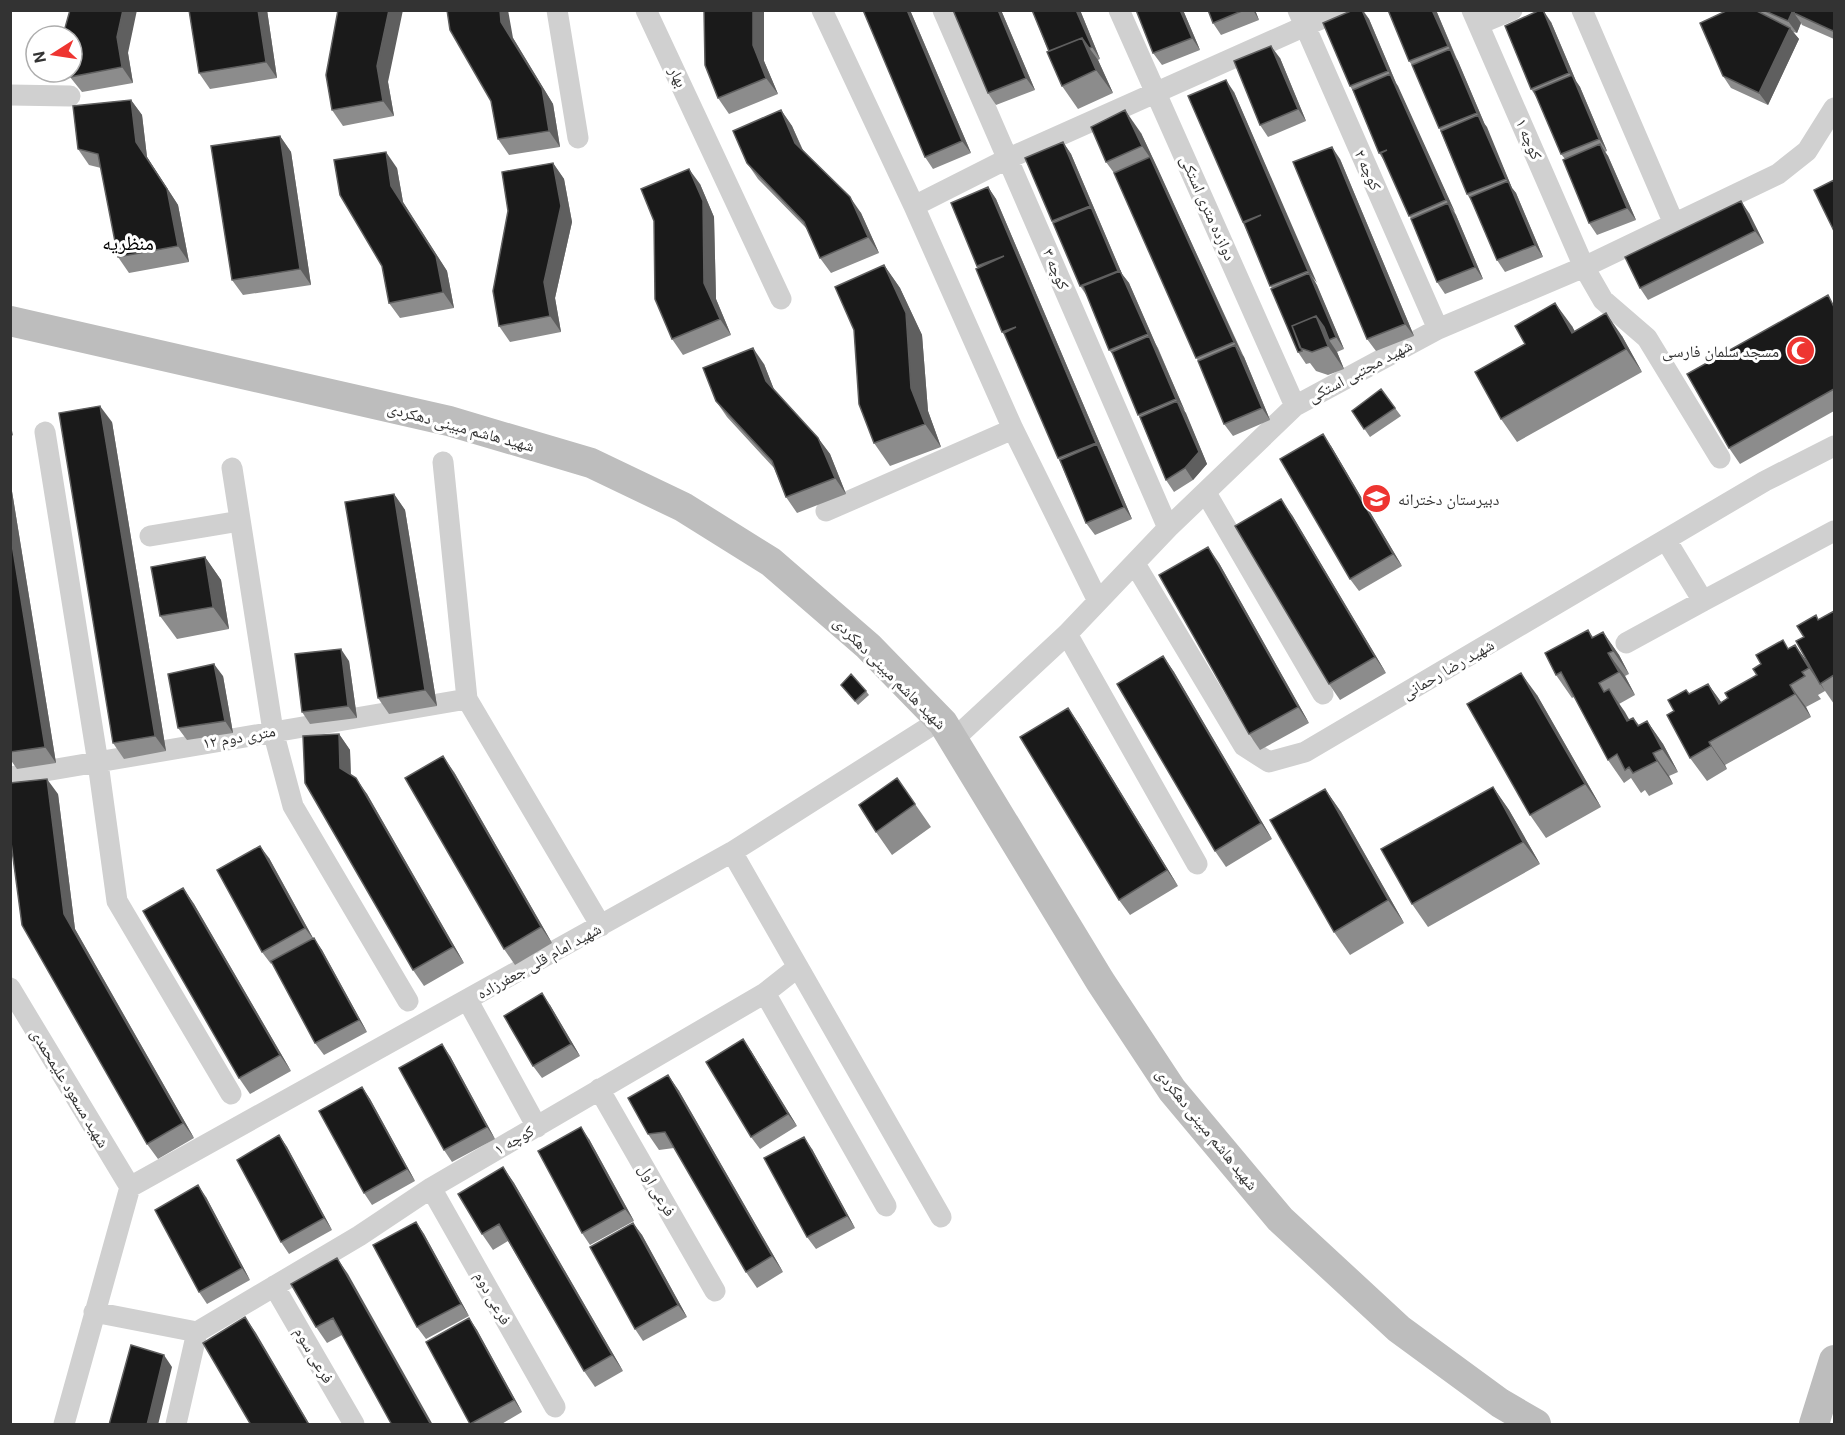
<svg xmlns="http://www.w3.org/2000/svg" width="1845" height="1435" font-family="Roboto,'Noto Naskh Arabic',sans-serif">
<rect width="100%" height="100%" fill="#fff"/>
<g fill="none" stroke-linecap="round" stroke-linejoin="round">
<!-- street -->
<path stroke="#d0d0d0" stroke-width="21" d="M557 10 578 138
M646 10 781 299
M822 10 914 206 1013 429 1098 601
M943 10 1168 528
M1119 10 1295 406
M1298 10 1438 329
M1472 10 1584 267 1603 300 1647 338 1720 458
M1582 10 1675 226
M1479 24 1512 10
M10 95 70 96
M914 206 1009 158 1341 10
M45 432 98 763 117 901 231 1094
M443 462 467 699 601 926
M232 468 273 731 293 806 408 1001
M1206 493 1323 694
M826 511 1013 429
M150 536 240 521
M1135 564 1244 746 1269 762 1305 752 1765 481 1834 446
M1703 601 1834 531
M1067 634 1197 864
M1626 643 1703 601 1666 540
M954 739 1067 634 1168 528 1295 406 1438 329 1584 267 1778 174 1807 151 1834 108
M10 777 467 699
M798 967 941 1217
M10 988 130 1187
M765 993 886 1206
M468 1001 537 1127
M599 1089 715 1291
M130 1187 732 852 940 720
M431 1188 555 1407
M274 1286 354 1424
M94 1312 197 1332
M64 1424 130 1187
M176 1424 197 1332 359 1236 431 1188 765 993 798 967 732 852"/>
<!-- secondary -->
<path stroke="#bdbdbd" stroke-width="30" d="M10 321 449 421 591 463 683 507 771 562 868 646 943 723 1100 981 1172 1090 1280 1219 1399 1329 1500 1403 1536 1424
M1814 1424 1834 1360"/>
</g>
<!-- wall -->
<path fill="#8c8c8c" d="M189 10H267L277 78 210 89 199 73Z
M863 10H910L971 153 933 169 925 157Z
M953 10H1001L1035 90 996 105 988 93Z
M1032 10H1080L1100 59 1098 60 1113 93 1078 109 1062 86Z
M1183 10 1200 50 1162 65 1153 53Z
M1208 10H1255L1259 20 1221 35 1213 23Z
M1353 10H1363L1369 19 1396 83 1456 215 1483 279 1445 294 1437 282 1411 219 1385 162 1379 153 1353 91 1350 86Z
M1388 10H1436L1512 188 1516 193 1543 257 1505 272 1497 260 1472 202 1467 194 1414 68 1409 61Z
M1728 10H1834V39L1802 25 1801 23 1797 33 1793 32 1799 39 1768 105 1731 88 1723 76Z
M1551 22 1576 81 1580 87 1607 151 1605 152 1608 156 1636 220 1597 235 1589 223 1565 159 1561 154 1537 98 1531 89Z
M513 38 553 104 560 147 509 155 498 139Z
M128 53 133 83 82 92 70 77Z
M1280 58 1306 121 1268 137 1260 125Z
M764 61 778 94 729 114 718 98Z
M388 82 394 116 343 126 332 110Z
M1234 92 1344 349 1337 352 1344 369 1328 375 1316 371 1310 363 1306 364 1298 352 1272 289 1243 222Z
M131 100 142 115 147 157 178 205 189 262 129 273 118 257 101 168 89 165 78 149Z
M781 110 792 126 803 150 861 213 879 253 831 273 820 258 808 230 758 179 747 163Z
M1141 133 1244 357 1270 420 1233 436 1224 424 1198 361 1114 173 1106 162Z
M280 136 291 152 311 285 243 295 232 280Z
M1063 142 1071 154 1122 274 1129 283 1155 343 1158 348 1207 464 1193 480 1174 492 1166 480 1114 356 1109 350 1087 296 1080 286 1054 225 1052 221Z
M1340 159 1414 336 1376 351 1367 339Z
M553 163 564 179 572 222 555 298 561 332 510 342 499 326Z
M397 168 403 202 447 271 454 308 400 318 389 303Z
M700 184 714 217 716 299 731 335 683 355 672 339Z
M988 187 996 199 1132 519 1095 535 1086 523 1061 464 1058 458 1006 336 1002 332 977 266Z
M1749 213 1764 243 1648 300 1640 288Z
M884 265 900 288 922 335 928 411 941 447 890 466 874 443Z
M1834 304V411L1740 464 1729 448Z
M1572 326 1574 331 1622 336 1642 372 1517 442 1501 419Z
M764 364 774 390 818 438 830 454 846 494 797 513 786 497 774 468 727 417 716 401Z
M1381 389 1401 416 1370 437 1352 411Z
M112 422 166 751 124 759 113 743Z
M1331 446 1402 566 1359 591 1350 579Z
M10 479 56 763 17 769 10 759Z
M394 494 405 510 437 706 389 714 378 698Z
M1292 515 1386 673 1340 700 1329 684Z
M205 557 221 580 229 629 177 639 160 616Z
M1219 563 1309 723 1260 750 1249 734Z
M1834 611V704L1823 688 1825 691 1818 695 1821 699 1806 707 1811 717 1725 765 1727 769 1707 781 1690 758 1674 711 1686 690 1689 694 1708 684 1721 702 1728 698 1789 648 1810 665 1804 637 1819 619Z
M1588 630 1593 637 1603 632 1619 655 1629 674 1625 676 1635 695 1619 704 1629 720 1633 718 1639 725 1647 721 1663 744 1678 772 1669 776 1673 784 1649 796 1645 790 1641 793 1631 778 1624 783 1608 760 1574 697 1572 698 1556 675Z
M1163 656 1174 672 1272 839 1226 867 1215 851Z
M349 661 357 718 310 724 302 712Z
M223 676 233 733 187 740 178 728Z
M841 685 866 691 869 695 858 705Z
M1537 695 1601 807 1546 838 1530 815Z
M1068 708 1079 724 1178 886 1130 915 1119 900Z
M339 734 350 750 351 775 367 794 464 963 424 986 413 970 305 783Z
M454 772 552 943 515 965 504 949Z
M897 778 931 827 892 855 876 832Z
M1493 787 1509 810 1540 864 1428 927 1412 904Z
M1325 789 1341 812 1404 923 1350 955 1334 932Z
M58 794 75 929 194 1138 158 1159 147 1144 22 925Z
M269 858 313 938 322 950 367 1032 324 1055 315 1043 272 963 271 964 262 952Z
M183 888 194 904 291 1071 250 1094 239 1078Z
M550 1005 580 1056 542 1078 533 1066Z
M743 1039 751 1051 797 1126 760 1149 751 1137Z
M450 1056 495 1139 452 1162 444 1150Z
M668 1075 679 1091 783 1272 757 1288 746 1272 674 1148 659 1150 648 1134Z
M362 1087 370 1099 415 1181 372 1205 364 1193Z
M279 1135 287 1147 332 1230 289 1254 281 1242Z
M589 1139 634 1221 590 1245 582 1233Z
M812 1149 855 1228 816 1249 807 1237Z
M503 1167 514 1183 623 1371 595 1387 584 1371 508 1241 493 1250 482 1234Z
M206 1197 250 1280 207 1304 199 1292Z
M416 1222 424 1234 469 1316 426 1339 417 1327Z
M633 1223 642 1235 687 1317 643 1341 635 1329Z
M348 1274 342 1335 327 1343 316 1327Z
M469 1318 477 1330 522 1412 500 1425H471L426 1342Z"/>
<!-- shaded-wall -->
<path fill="#5f5f5f" d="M123 10H137L128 53 133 83 122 67 117 37Z
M258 10H267L277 78 266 62Z
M389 10H403L388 82 394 116 383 101 377 66Z
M500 10H508L513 38 553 104 560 147 549 131 501 22Z
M753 10H764V61L778 94 766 78 753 45Z
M907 10H910L971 153 962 141Z
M998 10H1001L1035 90 1026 78Z
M1076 10H1080L1100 59 1092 47Z
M1180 10H1183L1200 50 1192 38Z
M1253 10H1255L1259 20Z
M1362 10 1369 19 1396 83 1388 71Z
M1432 10H1436L1456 58 1448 46Z
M1543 10 1551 22 1576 81 1580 87 1607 151 1599 139 1574 80 1569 73Z
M1793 10H1807L1794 13 1801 23 1797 33 1788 21Z
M1790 28 1799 39 1768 105 1759 93Z
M1082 38 1098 60 1113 93 1096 70Z
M1271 46 1280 58 1306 121 1298 109Z
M1450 49 1458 61 1485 125 1477 113Z
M1390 74 1398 86 1455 212 1446 200Z
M1226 80 1234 92 1317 283 1308 271Z
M131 100 142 115 147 157 178 205 189 262 178 246 136 142Z
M781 110 792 126 806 158 795 143Z
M1125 110 1141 133 1158 169 1142 146Z
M1478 115 1487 127 1512 188 1516 193 1543 257 1535 245 1509 184 1506 179Z
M280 136 291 152 311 285 300 269Z
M1063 142 1071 154 1122 274 1129 283 1185 411 1176 399 1124 280 1118 271Z
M1600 144 1608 156 1636 220 1627 208Z
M1332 147 1340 159 1414 336 1405 324Z
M386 152 397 168 403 202 447 271 454 308 443 292 391 186Z
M1150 157 1158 169 1242 354 1234 342Z
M553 163 564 179 572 222 555 298 561 332 550 316 544 282Z
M689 169 700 184 714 217 716 299 731 335 720 319 704 283Z
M988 187 996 199 1132 519 1124 507Z
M850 197 861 213 879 253 868 237Z
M1741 201 1749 213 1764 243 1755 231Z
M1448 203 1456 215 1483 279 1475 267Z
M884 265 900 288 922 335 928 411 941 447 925 424 911 388Z
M1309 273 1317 285 1344 349 1336 337Z
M1555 303 1572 326 1588 356 1572 333Z
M1606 313 1622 336 1642 372 1626 349Z
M1316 316 1332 338 1329 340 1337 352 1344 369 1328 346Z
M1235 345 1244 357 1270 420 1262 408Z
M753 348 764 364 777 397 766 381Z
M1177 401 1186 413 1207 464 1193 480 1185 468Z
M100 406 112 422 166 751 155 736Z
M10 420 13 436 10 432Z
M1323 434 1331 446 1402 566 1393 554Z
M818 438 830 454 846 494 835 478Z
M10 479 56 763 45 747 10 532Z
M394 494 405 510 437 706 425 690Z
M1281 499 1292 515 1386 673 1375 657Z
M1208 547 1219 563 1309 723 1298 707Z
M205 557 221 580 229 629 213 607Z
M1603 632 1619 655 1629 674 1613 651Z
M1795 645 1812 668 1825 691 1809 668Z
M341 649 349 661 357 718 348 706Z
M1608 653 1625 676 1635 695 1619 672Z
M1163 656 1174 672 1272 839 1261 823Z
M214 664 223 676 233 733 225 721Z
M1521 673 1537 695 1601 807 1585 784Z
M1708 684 1724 706 1719 704Z
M1790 685 1806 707 1811 717 1795 694Z
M1609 689 1625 712 1643 744 1627 721Z
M1068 708 1079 724 1178 886 1167 870Z
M1647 721 1663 744 1678 772 1662 749Z
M339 734 350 750 351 784 340 768Z
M1709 742 1725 765 1727 769 1711 746Z
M1653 753 1669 776 1673 784 1657 761Z
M443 756 454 772 552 943 541 927Z
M356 778 367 794 464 963 453 947Z
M47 779 58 794 75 929 194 1138 183 1123 64 914Z
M1493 787 1509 810 1540 864 1523 842Z
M1325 789 1341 812 1404 923 1388 900Z
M260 846 269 858 314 940 305 928Z
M183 888 194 904 291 1071 280 1055Z
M314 938 322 950 367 1032 359 1020Z
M542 993 550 1005 580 1056 571 1044Z
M743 1039 751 1051 797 1126 788 1114Z
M442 1044 450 1056 495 1139 487 1127Z
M668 1075 679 1091 783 1272 772 1256Z
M362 1087 370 1099 415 1181 407 1169Z
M581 1127 589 1139 634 1221 625 1209Z
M279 1135 287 1147 332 1230 324 1218Z
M804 1137 812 1149 855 1228 847 1216Z
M503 1167 514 1183 623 1371 612 1355Z
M198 1185 206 1197 250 1280 242 1268Z
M416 1222 424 1234 469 1316 461 1304Z
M633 1223 642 1235 687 1317 678 1305Z
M337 1258 348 1274 433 1425H431Z
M245 1317 256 1333 310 1425H309Z
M469 1318 477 1330 522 1412 514 1400Z
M164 1355 172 1367 158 1425H147Z"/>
<!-- building -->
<path fill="#1a1a1a" stroke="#5f5f5f" stroke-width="1.5" d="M70 10H123L117 37 122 67 70 77V72H72V36L63 35Z
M189 10H258L266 62 199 73Z
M338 10H389L377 66 383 101 332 110 326 75Z
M447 10H500L501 22 542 88 549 131 498 139 491 101 450 30Z
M704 10H753V45L766 78 718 98 705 65Z
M863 10H907L962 141 925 157Z
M953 10H998L1026 78 988 93Z
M1032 10H1076L1092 47 1089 48 1082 38 1049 51Z
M1136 10H1180L1192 38 1153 53Z
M1208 10H1244L1213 23Z
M1353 10H1362L1388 71 1350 86 1323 23Z
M1388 10H1432L1448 46 1409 61Z
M1540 10H1543L1569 73 1531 89 1505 26Z
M1728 10H1755L1790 28 1759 93 1723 76 1700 23Z
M1763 10H1793L1788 21Z
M1795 10H1834V29L1833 31 1794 13Z
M1082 38 1096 70 1062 86 1047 52Z
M1271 46 1298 109 1260 125 1234 61Z
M1450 49 1477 113 1439 128 1412 65Z
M1390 74 1446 200 1409 216 1381 153 1387 150 1379 153 1353 90Z
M1572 75 1599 139 1561 154 1534 91Z
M1226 80 1308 271 1270 286 1244 223 1261 215 1243 222 1188 96Z
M131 100 136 142 167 189 178 246 118 257 98 154 78 149 73 106Z
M781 110 795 143 850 197 868 237 820 258 804 222 747 163 733 131Z
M1125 110 1142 146 1106 162 1091 127Z
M1478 115 1506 179 1467 194 1441 131Z
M280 136 300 269 232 280 211 146Z
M1063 142 1090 206 1052 221 1025 158Z
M1600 144 1627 208 1589 223 1563 160Z
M1332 147 1405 324 1367 339 1293 162Z
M386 152 391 186 436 256 443 292 389 303 382 266 340 195 334 160Z
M1150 157 1234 342 1196 358 1114 173Z
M553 163 561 206 544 282 550 316 499 326 493 291 508 211 502 172Z
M689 169 703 201 704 283 720 319 672 339 655 299 654 221 641 189Z
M1834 180V231L1814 190Z
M1508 181 1535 245 1497 260 1470 197Z
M988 187 1096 443 1058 458 1004 333 1016 327 1002 332 976 269 1004 256 977 266 951 203Z
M1741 201 1755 231 1640 288 1625 257Z
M1448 203 1475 267 1437 282 1411 219Z
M1091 207 1118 271 1080 286 1053 223Z
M884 265 906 313 911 388 925 424 874 443 859 404 854 330 835 287Z
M1120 271 1148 334 1109 350 1083 286Z
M1309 273 1336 337 1329 340 1324 327 1316 316 1292 326 1302 351 1298 352 1271 289Z
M1828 295 1834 307V389L1729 448 1687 374Z
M1555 303 1572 333 1606 313 1626 349 1501 419 1475 372 1525 344 1515 326Z
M1316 316 1328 346 1312 352 1300 348 1292 326Z
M1149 336 1176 399 1138 415 1112 352Z
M1235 345 1262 408 1224 424 1198 361Z
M753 348 766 381 818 438 835 478 786 497 772 461 716 401 703 368Z
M1381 389 1395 408 1364 429 1352 411Z
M1177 401 1199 452 1185 468 1166 480 1140 417Z
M100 406 155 736 113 743 59 413Z
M1323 434 1393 554 1350 579 1280 459Z
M1097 444 1124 507 1086 523 1060 460Z
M394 494 425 690 378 698 345 502Z
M1281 499 1375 657 1329 684 1235 526Z
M10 532 45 747 10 752Z
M1208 547 1298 707 1249 734 1159 575Z
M205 557 213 607 160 616 151 567Z
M1834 611V675L1820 684 1796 641 1804 637 1797 626 1816 615 1818 620Z
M1588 630 1592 638 1603 632 1613 651 1608 653 1619 672 1599 683 1604 692 1609 689 1627 721 1633 718 1638 726 1647 721 1662 749 1653 753 1657 761 1633 773 1629 767 1625 770 1617 754 1608 760 1561 672 1556 675 1545 653Z
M1783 640 1788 649 1795 645 1809 668 1802 672 1805 676 1790 685 1795 694 1709 742 1711 746 1690 758 1667 715 1674 711 1668 700 1686 690 1689 694 1708 684 1719 704 1728 698 1725 693 1757 675 1753 669 1761 664 1756 655Z
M341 649 348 706 302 712 295 654Z
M1163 656 1261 823 1215 851 1117 684Z
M214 664 225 721 178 728 168 674Z
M1521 673 1585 784 1530 815 1467 704Z
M851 674 866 691 855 701 841 685Z
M1068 708 1167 870 1119 900 1020 737Z
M339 734 340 768 356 778 453 947 413 970 305 783 303 736Z
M443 756 541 927 504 949 405 778Z
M897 778 915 804 876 832 859 805Z
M47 779 64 914 183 1123 147 1144 22 925 10 835V783Z
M1493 787 1523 842 1412 904 1381 849Z
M1325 789 1388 900 1334 932 1270 820Z
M260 846 305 928 262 952 217 870Z
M183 888 280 1055 239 1078 143 911Z
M314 938 359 1020 315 1043 271 961Z
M542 993 571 1044 533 1066 504 1016Z
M743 1039 788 1114 751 1137 706 1062Z
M442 1044 487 1127 444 1150 399 1068Z
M668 1075 772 1256 746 1272 665 1132 648 1134 628 1098Z
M362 1087 407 1169 364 1193 319 1111Z
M581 1127 625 1209 582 1233 538 1151Z
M279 1135 324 1218 281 1242 237 1160Z
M804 1137 847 1216 807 1237 764 1158Z
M503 1167 612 1355 584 1371 499 1224 482 1234 458 1194Z
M198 1185 242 1268 199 1292 155 1210Z
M416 1222 461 1304 417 1327 373 1245Z
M633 1223 678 1305 635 1329 590 1247Z
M337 1258 431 1425H392L333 1318 316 1327 291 1284Z
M245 1317 309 1425H251L203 1343Z
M469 1318 514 1400 470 1424 426 1342Z
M131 1345 164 1355 147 1425H109Z"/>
<!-- icons -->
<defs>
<symbol id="mosque-disc" viewBox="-11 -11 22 22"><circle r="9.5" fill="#ee3531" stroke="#fff"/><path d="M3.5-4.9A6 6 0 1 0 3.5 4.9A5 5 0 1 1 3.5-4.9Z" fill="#fff"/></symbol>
<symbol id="school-disc" viewBox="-11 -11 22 22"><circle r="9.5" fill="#ee3531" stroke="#fff"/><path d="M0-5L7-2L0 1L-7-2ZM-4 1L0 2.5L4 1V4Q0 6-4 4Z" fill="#fff"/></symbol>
</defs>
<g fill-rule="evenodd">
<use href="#mosque-disc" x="1784" y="334" width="33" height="33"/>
<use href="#school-disc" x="1360" y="482" width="33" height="33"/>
</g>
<g text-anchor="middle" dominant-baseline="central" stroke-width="6" stroke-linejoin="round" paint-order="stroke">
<!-- street labels -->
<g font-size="16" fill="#333" stroke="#fff">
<text transform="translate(678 77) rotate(64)">بهار</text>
<text transform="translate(1529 139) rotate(67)">کوچه ۱</text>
<text transform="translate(1368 170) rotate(66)">کوچه ۲</text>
<text transform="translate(1208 208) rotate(66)">دوازده متری استکی</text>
<text transform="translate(1056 269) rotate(67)">کوچه ۳</text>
<text transform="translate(1360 371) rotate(-28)">شهید مجتبی استکی</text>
<text transform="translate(461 427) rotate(15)">شهید هاشم مبینی دهکردی</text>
<text transform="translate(1448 669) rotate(-30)">شهید رضا رحمانی</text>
<text transform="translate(890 673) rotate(45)">شهید هاشم مبینی دهکردی</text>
<text transform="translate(239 737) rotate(-10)">۱۲ متری دوم</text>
<text transform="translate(539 961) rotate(-29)">شهید امام قلی جعفرزاده</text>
<text transform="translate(70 1088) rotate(59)">شهید مسعود علیمحمدی</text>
<text transform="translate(1207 1129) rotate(51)">شهید هاشم مبینی دهکردی</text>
<text transform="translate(514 1140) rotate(-30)">کوچه ۱</text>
<text transform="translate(657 1190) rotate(60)">فرعی اول</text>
<text transform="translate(493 1298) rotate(61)">فرعی دوم</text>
<text transform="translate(314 1355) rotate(60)">فرعی سوم</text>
</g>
<!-- poi labels -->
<g font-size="16" fill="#333" stroke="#fff" text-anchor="end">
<text x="1779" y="351">مسجد سلمان فارسی</text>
<text x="1398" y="499" text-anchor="start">دبیرستان دخترانه</text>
</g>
<!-- quarter labels -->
<g font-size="20" fill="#000" stroke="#fff">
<text x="128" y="243">منظریه</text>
</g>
</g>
<!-- border -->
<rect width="1845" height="1435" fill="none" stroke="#333333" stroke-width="24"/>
<!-- north arrow -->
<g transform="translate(54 54) rotate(258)"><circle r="28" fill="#ffffff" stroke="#adadad" stroke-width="1.5"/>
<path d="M0-4.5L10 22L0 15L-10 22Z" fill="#ee3531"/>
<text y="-9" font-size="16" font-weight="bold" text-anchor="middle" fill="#333333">N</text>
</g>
</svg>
